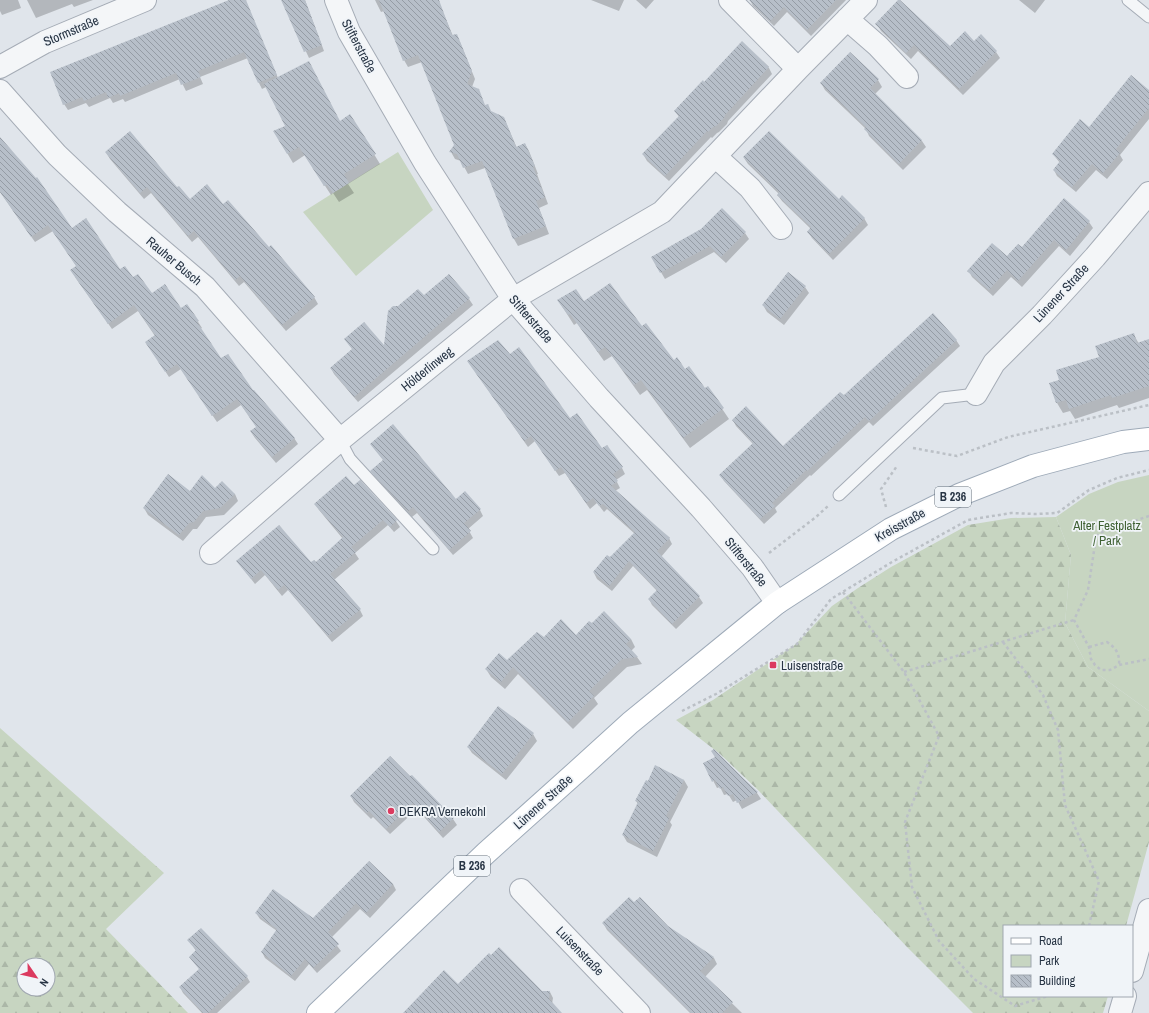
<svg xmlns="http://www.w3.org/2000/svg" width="1149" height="1013" font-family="'Archivo Narrow',sans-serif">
<defs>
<pattern id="forest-firs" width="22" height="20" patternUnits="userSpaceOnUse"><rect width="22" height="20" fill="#c7d5c1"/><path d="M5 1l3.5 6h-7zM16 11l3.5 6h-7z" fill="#abb7a7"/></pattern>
<pattern id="building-back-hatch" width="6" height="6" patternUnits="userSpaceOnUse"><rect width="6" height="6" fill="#b7bfc9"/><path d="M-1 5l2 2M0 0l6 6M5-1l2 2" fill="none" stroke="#959ca5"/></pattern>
</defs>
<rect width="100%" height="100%" fill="#e0e5eb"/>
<!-- green -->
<path fill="#c7d5c1" d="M398 152 433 210 356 276 303 212Z
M1149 475V711L1088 667 1065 623 1071 555 1056 517 1089 494 1118 482Z"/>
<!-- forest -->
<path fill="url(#forest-firs)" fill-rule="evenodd" d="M1056 517 1071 555 1065 623 1088 667 1149 711V842L1126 926H1004V996H1108L1103 1013H973L907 947 759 791 720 754 676 720 713 700 796 644 832 606 858 588 891 567 968 525 1011 518Z
M0 728 164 873 106 929 188 1013H0ZM24 965H48V989H24Z"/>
<!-- shadow -->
<path fill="#0003" d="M0 0H18L21 8 2 15 0 11Z
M27 0H93L74 7 72 4 36 18Z
M233 0H245L278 78 340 122 350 115 380 164 348 184 354 193 339 202 333 193 331 195 305 155 293 163 280 141 286 126 266 87 262 89 259 83 248 58 200 77 203 84 186 91 180 79 125 102 123 99 113 103 110 98 89 107 86 103 68 110 64 104Z
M282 0H305L324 51 309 58Z
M375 0H412L440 5 453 36 460 42 475 79 472 87 486 110 504 118 517 148 525 144 529 151 538 174H537L548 204 539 208 549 234 518 246 514 239 485 168 468 174 461 161 455 159 451 152 455 145 422 62 408 67 404 60 384 11 381 12Z
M591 0H624L619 11Z
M636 0H654L646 9Z
M750 0H846L811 36 787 12 774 26 753 6Z
M1019 0H1045L1035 13Z
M877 24 950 47 974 42 996 52 1000 58 963 95 918 51 911 59 881 31Z
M742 43 769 68 772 74 728 121 727 124 719 132 717 133 712 138 711 137 669 181 647 161 643 154 679 117 675 111 705 83Z
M850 53 878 80 882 87 875 94 922 141 926 147 903 170 869 136 866 129 825 90 821 83Z
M1149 91V119L1120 155 1123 160 1107 179 1096 170 1076 192 1057 176 1054 170 1060 163 1053 154 1089 128Z
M0 139 71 229 120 271 133 278 152 294 181 309 187 305 202 328 200 329 221 359 253 392 294 438 298 444 276 463 255 438 251 432 257 427 241 405 217 422 181 369 169 377 150 348 155 336 138 311 112 329 75 277 77 267 53 231 35 242 0 192Z
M106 152 177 189 314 297 318 304 286 331 244 282 239 286 198 237 192 242 151 193 144 199 110 159Z
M744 158 839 200 864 218 868 225 833 260 812 238 808 232 811 229 782 201 778 195 779 194 748 164Z
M1089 222 1093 228 1070 256 1059 246 1022 287 1011 277 993 296 972 277 969 271 1007 258 1022 249Z
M745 233 749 239 726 263 714 252 665 279 652 257Z
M788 273 805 287 809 293 784 325 767 312 763 305Z
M449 275 469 299 473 305 358 402 334 374 331 368 353 350 345 339 385 347 398 307 424 297Z
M558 300 584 303 641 327 673 362 685 370 705 390 708 388 729 419 690 448 647 390 640 395 612 356 604 361 577 323 574 325Z
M1134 335 1139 344 1149 340V398L1119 408 1117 405 1075 419 1070 411 1063 413 1057 403 1051 384 1060 381 1100 358Z
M956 340 960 346 873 426 869 422 811 476 810 475 775 508 777 512 764 524 724 481 720 475 753 444 736 426 733 420 783 447 844 397Z
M472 367 570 419 622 468 625 474 616 480 620 488 615 491 669 538 672 544 661 557 699 597 703 603 676 629 652 605 649 599 657 591 633 566 612 591 597 579 594 573 610 558 635 534 607 509 604 512 597 503 590 509 565 473 559 476 535 441 528 447Z
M371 444 456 500 480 510 483 516 468 529 473 538 453 555 417 513 412 517 375 477 372 471 384 461Z
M360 481 396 521 400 527 394 532 388 525 355 553 359 559 334 580 360 610 363 616 332 642 288 590 282 596 265 575 255 584 237 561 315 563 343 539 319 510 315 504 354 486Z
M215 489 235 494 238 501 224 515 206 517 197 529H193L183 541 148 515 144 508Z
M576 636 631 639 635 647 631 651 637 657 642 664 627 667 594 698 598 704 573 729 518 674 505 689 491 677 486 669 507 661 544 638Z
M533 734 537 741 506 780 472 753 468 747Z
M713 750 757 793 761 799 742 809 737 800 733 802 728 794 724 795 720 787 717 788 704 763 716 758Z
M412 776 453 819 457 825 443 838 417 809 390 834 373 817 371 819 354 802 351 796Z
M684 780 688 787 670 822 672 825 657 857 627 842 623 835 638 804 636 801Z
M369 862 393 884 396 890 370 918 360 909 331 938 341 951 317 973 309 964 295 981 265 958 262 952 277 931 260 919 256 913 313 919Z
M634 904 714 958 717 964 705 977 742 1013H690L607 930 603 923Z
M189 940 247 977 250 982 217 1013H202L183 993 180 987 200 970 190 957 196 951Z
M458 986 541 992H550L553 998 552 1004 561 1013H418Z"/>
<!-- building -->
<path fill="url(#building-back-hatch)" d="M229 0H246L277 75 258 83 244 52 198 71 201 77 181 85 176 73 120 96 119 93 108 98 106 92 84 101 82 97 63 105 50 72Z
M281 0H305L322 45 304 52Z
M379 0H439L452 35 457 34 472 71 467 84 479 89 485 105 488 104 491 111 504 117 516 147 525 143 535 166 533 167 545 197 536 201 546 226 513 239 482 161 463 168 457 154 449 152 454 145 418 55 403 61Z
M749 0H836L807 30 784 7 770 21Z
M898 0H900L950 46 965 31 974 41 981 34 997 51 959 89 914 45 906 53 875 24Z
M742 41 769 67 725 115 724 118 716 126 713 127 708 132 707 131 665 176 642 154 679 116 674 111 703 80 704 82Z
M850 52 879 79 870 88 922 140 899 164 864 129 866 127 820 83Z
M309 61 340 121 350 114 376 154 344 174 349 183 333 193 327 185 324 186 299 147 287 154 273 131 285 126 264 84Z
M1131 75 1149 90V108L1116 149 1120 153 1103 173 1092 164 1072 187 1053 170 1060 161 1052 154 1080 119 1089 127Z
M130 131 177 187 179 186 190 199 207 184 223 204 228 200 269 247 271 245 315 297 282 325 240 276 235 280 194 231 188 236 147 187 140 193 105 152Z
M769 131 839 199 842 195 865 218 829 254 807 232 811 227 777 195 779 192 743 157Z
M0 137 36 178 37 177 72 228 86 218 120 269 125 266 133 277 138 274 152 293 165 284 181 308 187 304 199 321 197 322 221 358 228 354 253 390H254L295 438 272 457 250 431 256 427 237 399 212 416 177 364 165 372 145 342 155 335 134 305 108 324 70 270 76 266 48 225 31 237 0 192Z
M1064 198 1090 221 1066 250 1054 240 1018 281 1007 270 989 290 967 271 992 243 1007 256 1018 244 1022 247Z
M722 208 746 232 721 257 710 246 660 273 651 257 701 229Z
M788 272 806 286 780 319 762 305Z
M449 274 470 298 354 397 330 368 352 349 344 339 364 322 384 345 388 311 393 306H398L418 289 424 295Z
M610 283 642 326 646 323 674 360 677 357 685 369 689 366 705 388 708 386 724 408 683 438 641 380 634 385 605 347 598 352 570 314 568 315 557 300 576 289 584 301Z
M933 313 957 340 869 421 865 417 807 471 806 470 772 503 775 506 760 519 719 475 753 443 732 420 746 406 783 446 840 392 844 395Z
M1134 333 1137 343 1149 339V386L1112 398 1111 395 1069 409 1066 400 1056 403 1049 383 1059 380 1056 370 1099 357 1095 346Z
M498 340 510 354 519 347 570 418 577 413 602 448 607 445 623 467 613 474 618 481 611 486 670 538 657 551 700 596 672 624 648 599 657 590 629 561 609 586 593 572 607 555 610 557 635 532 603 504 599 506 593 498 586 503 561 467 555 471 531 436 524 441 467 361Z
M393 424 456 499 465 491 481 509 464 523 471 531 449 550 413 507 408 511 370 471 383 460 370 444Z
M168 474 190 491 202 475 215 488 222 481 235 494 220 508 203 511 194 522 189 523 179 535 143 508Z
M346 476 354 485 360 480 397 520 390 527 383 520 351 547 356 552 330 574 361 609 328 636 284 585 278 590 261 570 251 579 236 561 279 525 311 562 314 560 316 562 343 537 314 504Z
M604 611 631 639 626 644 638 657 622 659 589 691 594 696 568 722 513 667 501 682 485 669 499 653 507 660 537 632 544 637 561 619 576 635 589 621 592 623Z
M498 706 534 733 502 774 467 747Z
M714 749 744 779 758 792 737 803 733 794 728 796 723 787 720 789 715 780 712 782 703 763 715 757 711 751Z
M390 756 410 776 412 775 454 818 439 832 413 803 386 829 369 811 367 813 350 796Z
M655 765 684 780 666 816 669 818 653 851 622 835 638 802 635 801 646 780 648 781Z
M369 861 393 884 366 913 356 903 328 932 339 944 313 968 305 959 291 976 261 952 277 929 255 913 273 889 313 918Z
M629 897 634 902 640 897 668 926 714 957 700 971 733 1002 722 1013H691L602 923Z
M201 928 248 976 208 1013H203L179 987 199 969 189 957 196 950 187 940Z
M499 947 542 991H550L549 999 562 1013H403L444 970 458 984 489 953 491 955Z"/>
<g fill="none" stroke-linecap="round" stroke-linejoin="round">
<defs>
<path id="service" d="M1128 0 1149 17
M340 440 350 459 433 549
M839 495 942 398 976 394"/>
<path id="minor" d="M336 0 349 32 425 163 513 299 599 398 701 508 752 567 777 603
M730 0 798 69
M847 19 878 46 907 77
M0 67 45 42 145 0
M0 91 57 155 117 212 205 287 340 440
M715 156 750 188 781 228
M976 394 994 363 1042 315 1095 257 1149 193
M211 553 340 440 513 299 662 212 798 69 866 0
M521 890 639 1013"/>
<path id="tertiary" d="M1132 971 1149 910
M1120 1013 1125 996"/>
<path id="primary" d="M318 1013 486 853 584 765 630 723 777 603 891 529 959 495 1033 466 1123 442 1149 439"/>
</defs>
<!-- service casing -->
<use href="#service" stroke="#a5acb6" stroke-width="13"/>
<!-- minor casing -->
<use href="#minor" stroke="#a5acb6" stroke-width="24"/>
<!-- tertiary casing -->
<use href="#tertiary" stroke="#a5acb6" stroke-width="24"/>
<!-- primary casing -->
<use href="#primary" stroke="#9eaab8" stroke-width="24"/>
<!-- path -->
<path stroke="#bbc0c6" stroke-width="2.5" stroke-dasharray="3 3" stroke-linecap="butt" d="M913 448 957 456 1008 437 1149 405
M886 507 881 489 897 466
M1149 516 1099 533 1096 538 1088 590 1074 620 1089 647 1091 659 1095 665 1101 670H1110L1119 665 1149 659
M769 553 816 517 828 506
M843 592 904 672 939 736 905 822 912 887 939 941 974 979 1015 1006 1048 996
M1003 642 1043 695 1058 730 1065 805 1099 881 1089 926
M1089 647 1107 642C1116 648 1120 654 1119 665
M904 672 1074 620
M682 711 716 694 797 644 831 599 892 562 968 520 1011 513 1036 514 1057 513 1089 490 1117 478 1149 470"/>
<!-- service -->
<use href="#service" stroke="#f4f6f8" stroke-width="11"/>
<!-- minor -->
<use href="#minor" stroke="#f4f6f8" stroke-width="22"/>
<!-- tertiary -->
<use href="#tertiary" stroke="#f4f6f8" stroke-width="22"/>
<!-- primary -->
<use href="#primary" stroke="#fff" stroke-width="22"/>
</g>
<!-- markers -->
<g fill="#db3a5f" stroke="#f0f4f8" stroke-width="1.5">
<rect x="769" y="661" width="8" height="8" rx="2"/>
<circle cx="391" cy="811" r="4"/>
</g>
<g text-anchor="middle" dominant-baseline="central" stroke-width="3.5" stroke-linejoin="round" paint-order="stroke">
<!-- shield labels -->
<g fill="#f0f4f8" stroke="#636e7a" stroke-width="1">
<rect x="935" y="487" width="36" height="20" rx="3"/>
<rect x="454" y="856" width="36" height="20" rx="3"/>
</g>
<g font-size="12" font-weight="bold" fill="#273444">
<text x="953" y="497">B 236</text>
<text x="472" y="866">B 236</text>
</g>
<!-- street labels -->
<g font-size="13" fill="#273444" stroke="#f0f4f8">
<text transform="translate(71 31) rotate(-23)">Stormstraße</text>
<text transform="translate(359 46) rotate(62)">Stifterstraße</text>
<text transform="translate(174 261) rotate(40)">Rauher Busch</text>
<text transform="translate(1061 293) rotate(-47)">Lünener Straße</text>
<text transform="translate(531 319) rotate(49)">Stifterstraße</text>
<text transform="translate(427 369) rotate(-39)">Hölderlinweg</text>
<text transform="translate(900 525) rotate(-29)">Kreisstraße</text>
<text transform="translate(746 562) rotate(51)">Stifterstraße</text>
<text transform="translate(543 802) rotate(-42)">Lünener Straße</text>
<text transform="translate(580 951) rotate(46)">Luisenstraße</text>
</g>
<!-- park labels -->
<g font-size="13" fill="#3f6133" stroke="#f0f4f8">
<text x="1107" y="525">Alter Festplatz<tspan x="1107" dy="15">/ Park</tspan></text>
</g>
<!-- poi labels -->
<g font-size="13" fill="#273444" stroke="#f0f4f8" text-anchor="start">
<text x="781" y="665">Luisenstraße</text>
<text x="399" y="811">DEKRA Vernekohl</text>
</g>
</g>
<!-- legend -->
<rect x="1003" y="925" width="130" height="72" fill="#f0f4f8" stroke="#a0a7b0"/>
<rect x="1011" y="938" width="20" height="6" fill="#ffffff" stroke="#a0a7b0"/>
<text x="1039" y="945" font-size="12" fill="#273444">Road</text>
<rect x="1011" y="955" width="20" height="12" fill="#c7d5c1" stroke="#a0a7b0"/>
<text x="1039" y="965" font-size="12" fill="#273444">Park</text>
<rect x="1011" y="975" width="20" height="12" fill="url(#building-back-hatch)" stroke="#a0a7b0"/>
<text x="1039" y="985" font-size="12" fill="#273444">Building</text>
<!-- north arrow -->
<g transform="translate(36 977) rotate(124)"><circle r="19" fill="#f0f4f8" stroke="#a0a7b0"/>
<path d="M0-3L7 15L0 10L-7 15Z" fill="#db3a5f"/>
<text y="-6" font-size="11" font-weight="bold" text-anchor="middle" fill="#273444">N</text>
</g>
</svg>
